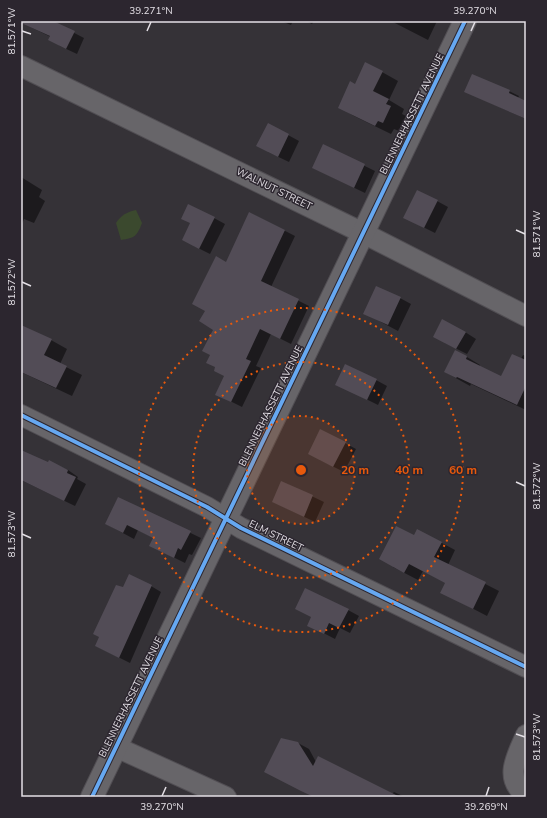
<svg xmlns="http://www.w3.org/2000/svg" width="547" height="818" font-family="'Nunito Sans',sans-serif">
<rect width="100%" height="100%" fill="#353237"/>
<!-- green -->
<path fill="#3b492e" d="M136 210 142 223C137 236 135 238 121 240L116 223C121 215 127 212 136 210Z"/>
<!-- shadow -->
<path fill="#0007" d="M21 21H51L84 38 77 54 60 46 51 37 22 23Z
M281 21H293L291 25Z
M306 21H314L312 24Z
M391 21H437L428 40Z
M382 72 398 81 389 100 404 109 402 114 406 116 399 131 394 129 391 134 354 116 339 107 355 85Z
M509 91 519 96 518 98 526 102V119L475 96Z
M288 135 299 141 289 162 268 152Z
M324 146 375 171 365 193 313 168Z
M21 177 42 190 39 197 45 201 34 223 24 219 21 226Z
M437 201 448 207 435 233 415 223Z
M250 213 295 236 271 287 309 306 291 344 271 334 256 366 261 368 242 407 216 394 225 376 211 355 214 330 206 312Z
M214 218 225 224 210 254 194 246Z
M400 298 411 304 398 331 364 313Z
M465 332 476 339 467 354 445 343Z
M21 333 51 340 67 349 60 364 82 375 72 396 21 372Z
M523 355 526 356V410L471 384 470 386 445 372 467 357 480 365 479 367 502 378 521 359Z
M376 380 387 386 378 405 336 384Z
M345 443 356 449 344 472 320 460Z
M21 451 48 463 49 462 68 470 78 477 77 479 86 484 75 506 21 480Z
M282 482 324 502 315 522 273 502Z
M118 498 201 538 192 555 189 554 185 563 161 551 154 538 138 530 134 539 106 524Z
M414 536 442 543 455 550 448 565 499 591 487 616 441 592 446 583 423 571 418 580 393 567Z
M151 586 161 592 130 663 96 646 123 589Z
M348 610 359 616 350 633 340 628 335 639 308 625Z
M298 743 309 749 316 762 392 794 394 792 405 797H314Z"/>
<!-- building -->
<path fill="#524c56" d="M21 21H53L75 31 66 49 48 40 50 36 21 23Z
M365 62 383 71 373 91 389 99 386 104 391 106 383 123 378 121 375 126 338 108 350 81 355 84Z
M472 74 510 90 509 93 526 101V119L464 92Z
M268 123 289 134 278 157 256 146Z
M323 144 365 164 354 188 312 168Z
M417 190 438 200 424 228 403 218Z
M188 204 215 217 199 249 182 240 190 223 181 219Z
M249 212 285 230 261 281 299 299 280 339 260 329 246 359 251 361 231 402 215 395 224 376 214 371 215 367 206 363 210 355 202 351 213 330 199 321 205 311 192 304 216 256 226 262Z
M376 286 401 297 388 325 363 314Z
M442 319 466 332 456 349 433 337Z
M21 325 52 339 44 355 67 366 56 388 21 372Z
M455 350 467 356 466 359 501 376 512 354 526 360V386L517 405 457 377 456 378 444 372Z
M345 364 377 379 367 400 335 385Z
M320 429 346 442 333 467 308 454Z
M21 450 48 462 49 460 68 470 67 473 76 477 64 501 21 480Z
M281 481 313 495 304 517 272 502Z
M118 497 191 531 181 550 178 548 174 558 149 546 153 538 127 525 123 533 105 524Z
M396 526 414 535 417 529 442 542 434 557 486 582 473 609 440 593 445 583 409 564 404 573 379 559Z
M129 574 152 585 119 658 95 646 99 637 93 634 116 585 123 587Z
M305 588 349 609 339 628 329 623 324 634 307 626 311 617 295 609Z
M281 738 298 742 313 766 318 756 400 797H314L301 791 264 772Z"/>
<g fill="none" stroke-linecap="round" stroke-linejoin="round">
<defs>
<path id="street" d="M21 66 363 233 526 316
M21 415 207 507 241 528 526 667
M526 735C517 756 503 778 526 795
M116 747 226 797"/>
<path id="secondary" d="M92 797 465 21"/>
</defs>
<!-- street casing -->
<use href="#street" stroke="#514e53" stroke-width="22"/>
<!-- secondary casing -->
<use href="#secondary" stroke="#514e53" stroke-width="24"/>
<!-- street -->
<use href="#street" stroke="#676569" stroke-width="20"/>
<!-- secondary -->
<use href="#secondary" stroke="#676569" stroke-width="22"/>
<defs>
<path id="cycleway" d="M21 415 207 507 241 528 526 667
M92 797 465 21"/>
</defs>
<!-- cycleway casing -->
<use href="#cycleway" stroke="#2c262f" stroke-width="6"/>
<!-- cycleway -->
<use href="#cycleway" stroke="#66a8f1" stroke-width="4"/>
</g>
<!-- ticks -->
<path fill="none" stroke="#e4e0e6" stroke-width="1.5" d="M22 31 31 34M147 31 151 22M471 31 475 22M516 230 525 234M22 282 31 286M516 482 525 486M22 534 31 538M516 734 525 737M162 796 166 787M486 796 489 787"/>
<!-- distance rings -->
<circle cx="301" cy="470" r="54" fill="#e8590c" fill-opacity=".12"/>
<g fill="none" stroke="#e8590c" stroke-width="2" stroke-dasharray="2 4">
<circle cx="301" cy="470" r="54"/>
<circle cx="301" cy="470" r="108"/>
<circle cx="301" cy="470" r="162"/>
</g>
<g text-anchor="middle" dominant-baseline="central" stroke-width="3" stroke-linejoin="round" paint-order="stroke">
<!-- street labels -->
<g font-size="10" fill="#e4e0e6" stroke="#2c262f">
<text transform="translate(412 114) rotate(-64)">BLENNERHASSETT AVENUE</text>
<text transform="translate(274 189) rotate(26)">WALNUT STREET</text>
<text transform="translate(271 406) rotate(-64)">BLENNERHASSETT AVENUE</text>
<text transform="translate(276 536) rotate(26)">ELM STREET</text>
<text transform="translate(131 697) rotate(-64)">BLENNERHASSETT AVENUE</text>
</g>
</g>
<circle cx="301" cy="470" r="6" fill="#e8590c" stroke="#2c262f" stroke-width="2"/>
<g font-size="12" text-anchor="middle" font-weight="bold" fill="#e8590c" stroke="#2c262f" stroke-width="3" stroke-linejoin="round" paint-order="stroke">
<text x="355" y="474">20 m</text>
<text x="409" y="474">40 m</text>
<text x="463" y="474">60 m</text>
</g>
<!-- border -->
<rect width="547" height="818" fill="none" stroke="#2c262f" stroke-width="44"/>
<rect x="22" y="22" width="503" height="774" fill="none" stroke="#e4e0e6" stroke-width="1.5"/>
<g font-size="10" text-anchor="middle" fill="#e4e0e6">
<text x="151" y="14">39.271°N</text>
<text x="475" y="14">39.270°N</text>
<text transform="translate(11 31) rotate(-90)" y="4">81.571°W</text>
<text transform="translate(536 234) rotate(-90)" y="4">81.571°W</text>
<text transform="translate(11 282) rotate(-90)" y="4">81.572°W</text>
<text transform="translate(536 486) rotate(-90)" y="4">81.572°W</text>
<text transform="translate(11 534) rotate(-90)" y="4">81.573°W</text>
<text transform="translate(536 737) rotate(-90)" y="4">81.573°W</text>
<text x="162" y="810">39.270°N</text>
<text x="486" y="810">39.269°N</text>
</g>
</svg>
